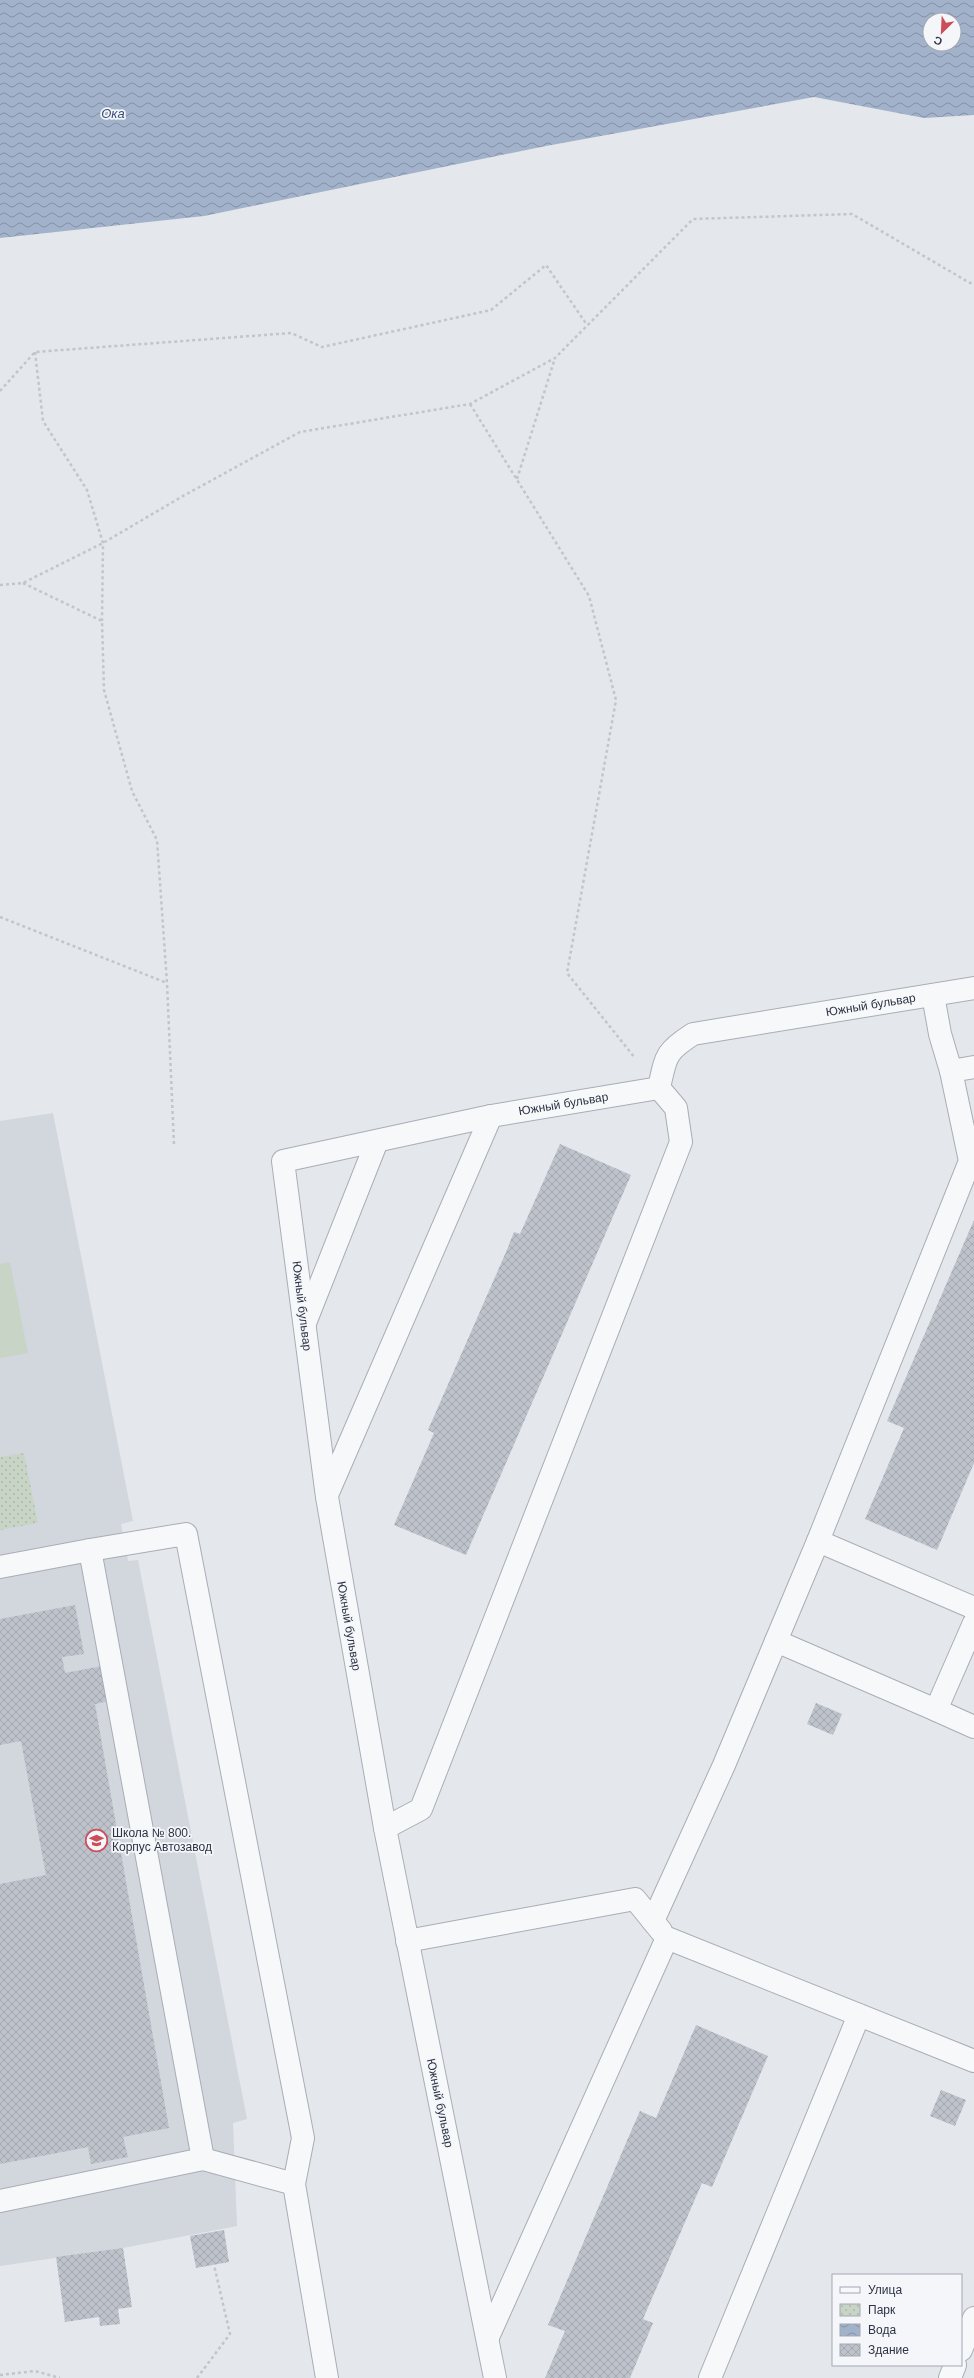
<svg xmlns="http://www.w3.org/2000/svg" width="974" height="2378" font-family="Helvetica,sans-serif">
<defs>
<pattern id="park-dots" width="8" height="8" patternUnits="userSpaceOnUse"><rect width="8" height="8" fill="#c8d5c6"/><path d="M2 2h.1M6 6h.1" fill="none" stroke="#acb7ab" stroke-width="1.8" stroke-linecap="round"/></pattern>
<pattern id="water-waves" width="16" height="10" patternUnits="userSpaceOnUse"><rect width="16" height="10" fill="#a1b2ca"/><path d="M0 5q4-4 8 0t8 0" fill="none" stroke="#8391a6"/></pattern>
<pattern id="building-cross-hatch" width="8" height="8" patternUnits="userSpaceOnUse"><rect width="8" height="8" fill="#bec2cb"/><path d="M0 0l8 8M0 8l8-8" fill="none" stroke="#a3a7b0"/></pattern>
</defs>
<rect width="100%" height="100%" fill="#e4e7ec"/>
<!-- built -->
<path fill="#d2d6dd" d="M53 1113 133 1521 121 1524 128 1561 138 1560 247 2119 233 2123 237 2226 123 2248 0 2266V1121Z"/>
<!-- park -->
<path fill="url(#park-dots)" d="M24 1453 38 1523 0 1530V1457Z"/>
<!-- pitch -->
<path fill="#c8d5c6" d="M10 1262 28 1353 0 1358V1264Z"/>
<!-- water -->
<path fill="url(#water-waves)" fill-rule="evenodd" d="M0 0H974V115L924 118 814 97 546 146 204 216 0 238ZM930 20H954V44H930Z"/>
<!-- building -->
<path fill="url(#building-cross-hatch)" d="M560 1144 631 1175 466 1555 394 1525 434 1433 428 1430 506 1252 514 1232 520 1234Z
M974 1220V1463L937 1550 865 1519 904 1428 887 1421Z
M75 1605 84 1654 62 1657 65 1673 102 1666 109 1701 95 1704 169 2128 123 2137 128 2157 91 2164 88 2147 0 2164V1884L46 1875 21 1741 0 1745V1619Z
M816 1703 842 1714 833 1735 807 1724Z
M696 2025 768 2056 712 2187 702 2183 643 2319 653 2323 630 2378H545L565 2331 548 2325 632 2129 640 2111 656 2118Z
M941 2090 966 2100 955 2126 930 2116Z
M224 2230 229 2262 196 2268 190 2236Z
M123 2248 132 2307 118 2309 120 2324 100 2326 99 2317 65 2322 56 2257Z"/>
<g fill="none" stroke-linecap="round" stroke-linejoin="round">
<defs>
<g id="minor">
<path d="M933 995 940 1034 951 1071 970 1161 818 1541 974 1608"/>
<path d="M951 1071 974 1067"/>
<path d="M305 1323 377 1141"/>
<path d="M327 1495 491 1116"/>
<path d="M818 1541 776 1641 936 1710 974 1623"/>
<path d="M90 1550 186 1534 303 2138 294 2184 327 2378"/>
<path d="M0 1567 90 1550 203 2159"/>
<path d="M936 1710 974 1727"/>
<path d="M385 1828 421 1809 681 1142 676 1108 659 1088"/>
<path d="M653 1921 724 1765 776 1641"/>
<path d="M407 1941 635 1899 661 1931"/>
<path d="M0 2201 203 2159 294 2184"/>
<path d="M488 2337 667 1938 974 2061"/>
<path d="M961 2350 974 2318"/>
<path id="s1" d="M495 2378 385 1828 327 1497 283 1161 491 1116 659 1088C666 1056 665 1052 693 1034L974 988"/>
<path d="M710 2378 859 2015"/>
<path d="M950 2378 955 2365"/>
</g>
</defs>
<!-- minor casing -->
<use href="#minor" stroke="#a9adb6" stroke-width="24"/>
<!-- path -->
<path stroke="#c2c5cb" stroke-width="2.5" stroke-dasharray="3 3" stroke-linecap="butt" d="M35 352 43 421 87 490 103 543 102 621
M0 391 35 352 291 333 322 347 491 310 546 265 587 325
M470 404 589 596 616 700 567 973 635 1058
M517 479 555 358
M23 583 102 621 104 690 132 791 157 840 167 983 174 1145
M0 585 23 583 103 543 183 496 300 432 470 404 555 358 693 219 852 214 970 283 974 282
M0 917 167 983
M0 2375 35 2371 60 2378
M197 2378 230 2334 214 2265"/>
<!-- minor -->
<use href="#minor" stroke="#f7f8fa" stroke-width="22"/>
</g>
<!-- icons -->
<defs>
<symbol id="school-ring" viewBox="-11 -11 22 22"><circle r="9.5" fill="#f4f6f9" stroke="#cb4e59" stroke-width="1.5"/><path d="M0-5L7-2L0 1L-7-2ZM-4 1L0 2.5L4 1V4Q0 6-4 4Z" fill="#cb4e59"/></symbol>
</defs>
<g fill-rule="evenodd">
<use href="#school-ring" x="84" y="1828" width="25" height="25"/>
</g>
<g text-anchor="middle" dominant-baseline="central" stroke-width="3.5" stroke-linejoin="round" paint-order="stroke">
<!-- street labels -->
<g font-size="12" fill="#2c3344" stroke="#f4f6f9">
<text stroke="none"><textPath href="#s1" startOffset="1866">Южный бульвар</textPath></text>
<text stroke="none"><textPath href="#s1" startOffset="1522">Южный бульвар</textPath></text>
<text transform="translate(302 1306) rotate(83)">Южный бульвар</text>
<text transform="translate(349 1626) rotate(80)">Южный бульвар</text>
<text transform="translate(440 2103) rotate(78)">Южный бульвар</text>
</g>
<!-- poi labels -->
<g font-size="12" fill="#2c3344" stroke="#f4f6f9" text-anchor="start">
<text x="112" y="1833">Школа № 800.<tspan x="112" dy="14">Корпус Автозавод</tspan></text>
</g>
<!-- water labels -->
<g font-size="13" font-style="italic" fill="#374f77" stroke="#f4f6f9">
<text x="113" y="113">Ока</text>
</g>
</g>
<!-- legend -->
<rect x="832" y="2274" width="130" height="92" fill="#f4f6f9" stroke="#a4a8b1"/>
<rect x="840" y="2287" width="20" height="6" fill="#f7f8fa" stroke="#a4a8b1"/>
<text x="868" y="2294" font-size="12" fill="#2c3344">Улица</text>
<rect x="840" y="2304" width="20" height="12" fill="url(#park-dots)" stroke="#a4a8b1"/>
<text x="868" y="2314" font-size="12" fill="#2c3344">Парк</text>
<rect x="840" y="2324" width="20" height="12" fill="url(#water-waves)" stroke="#a4a8b1"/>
<text x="868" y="2334" font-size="12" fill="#2c3344">Вода</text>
<rect x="840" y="2344" width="20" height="12" fill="url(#building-cross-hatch)" stroke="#a4a8b1"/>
<text x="868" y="2354" font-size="12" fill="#2c3344">Здание</text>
<!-- north arrow -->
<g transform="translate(942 32) rotate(204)"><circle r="19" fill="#f4f6f9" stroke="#a4a8b1"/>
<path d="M0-3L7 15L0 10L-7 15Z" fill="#cb4e59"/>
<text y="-6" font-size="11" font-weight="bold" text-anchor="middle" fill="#2c3344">С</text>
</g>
</svg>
